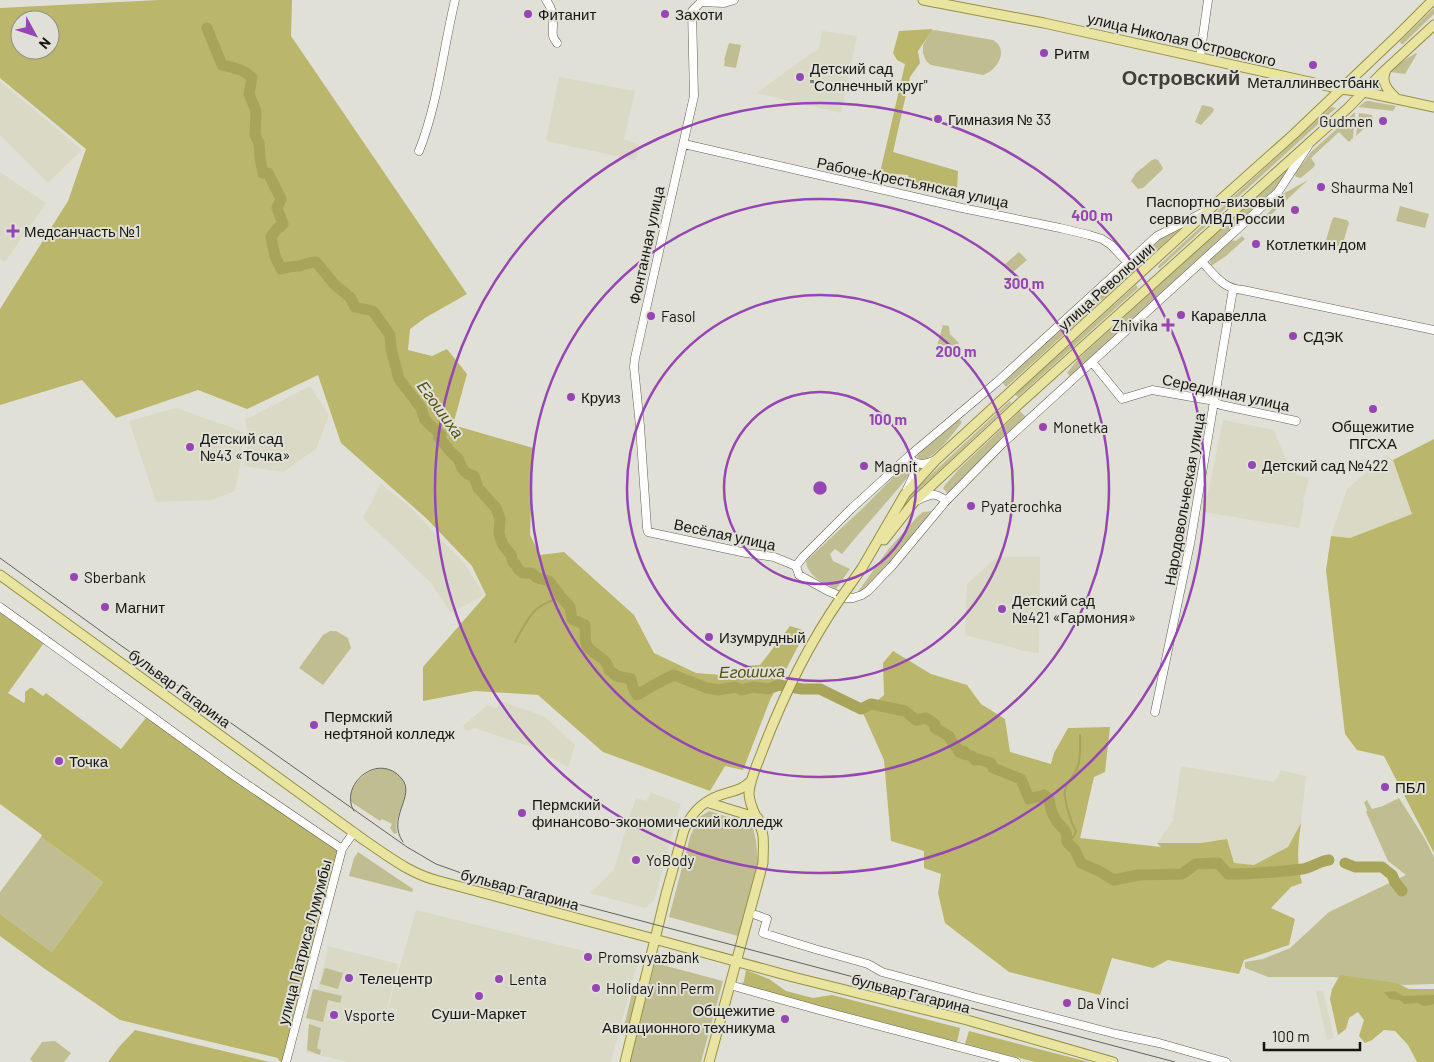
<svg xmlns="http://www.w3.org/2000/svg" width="1434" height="1062" font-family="Barlow,sans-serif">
<rect width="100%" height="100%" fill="#e1e0d6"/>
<!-- built -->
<path fill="#d9d9c6" d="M822 31 857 36 841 113 756 93 813 52 816 51 819 48Z
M559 77 635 91 624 139 640 146 635 160 546 141Z
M0 81 82 150 48 183 0 135Z
M0 172 46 203 5 262 0 259Z
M310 386 329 415 316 449 283 472 244 466 249 436 245 420Z
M176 408 233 428 243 433 241 461 235 491 212 500 156 502 129 421Z
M1223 420 1274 430 1284 455 1297 475 1309 478 1303 501 1304 504 1299 528 1204 512Z
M1386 455 1393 460 1412 514 1350 538 1331 536 1347 489Z
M381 484 408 505 465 564 484 595 451 613 430 582 363 518Z
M997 557H1040L1039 653 1024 651 965 635 967 584Z
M500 701 544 716 575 745 568 767 537 749 475 728 466 731 463 726 487 705 497 708Z
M1181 766 1274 782 1281 770 1306 776 1301 823 1288 847 1254 865 1234 863 1227 839 1201 843H1157L1173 820Z
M650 792 681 804 677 817 654 900 645 908 590 893 614 870 630 815 636 798 647 801Z
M416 910 637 964 611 1062H348L306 1052 310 1017 326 958 328 946 398 964 387 1009 396 1011V1014L397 1009 388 1008Z
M1323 990 1334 1038 1327 1040 1316 992Z"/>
<!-- green -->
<path fill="#c0be91" d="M1434 8V14L1403 44H1401L1400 41Z
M935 30 993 40C1010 50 997 71 983 75L931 65 926 61 923 53V45L931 31Z
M729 43 741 45 736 68 724 66 725 60H724Z
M1416 53 1417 54 1405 74 1390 72 1398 64Z
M1366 101H1369L1396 106 1393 111 1358 107Z
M1202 105 1211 107 1214 109 1213 112 1201 125 1195 122Z
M1331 107 1336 108 1160 268H1158V266Z
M1355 112 1353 138 1349 142 1339 132 1311 158 1315 164 1314 167 1301 178 1296 177 1295 175 1296 172 1311 152Z
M1359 113 1372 115 1373 120 1356 136Z
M1155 159 1158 160 1163 168 1162 170 1143 188 1138 189 1131 181 1136 173 1152 160Z
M1296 160 1274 192 1071 377 1067 373 1078 359Z
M1308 180 1264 221 1262 219 1272 209 1271 203 1281 195Z
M1400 206 1429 214 1425 228 1396 221Z
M1334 217 1347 220 1349 223 1343 243 1340 246 1327 243 1326 240 1332 220Z
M1185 224 1132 273 1128 268 1161 238Z
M1242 236 1245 239 1226 256 1211 266 1210 262 1211 258 1231 240 1236 241Z
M1019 252 1027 260 1012 273 1004 265Z
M1124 271 1128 276 1006 387 1002 382Z
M1136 285 1138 288 1018 397 1015 395Z
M943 325 949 326 950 334 959 343 950 351 937 346Z
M1010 401 1011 403 908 500 911 494 923 482Z
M1020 411 1026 417 986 454 950 492 947 493 943 488 945 485 959 469Z
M959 419 962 422C955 432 932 462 919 460L917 456 920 452Z
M907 465H909L911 468 912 472C889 500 865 526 842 554L835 549 830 554 833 561 850 569 836 589C824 583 807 576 806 561L864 507 903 467Z
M933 511 889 564 863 591 857 593 887 551 917 517 923 512Z
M330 631H336L348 638 351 648 323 685 299 668 323 635Z
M378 769C386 768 391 770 397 774 418 792 392 811 397 833L394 834 390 828 392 824 382 819 380 821 351 802C348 787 364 771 378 769Z
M1399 798 1425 839 1434 857V984L1404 985 1333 977H1268L1245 968V962L1263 959 1290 948 1329 912 1406 875 1388 861 1366 812 1367 810 1364 802 1367 800 1372 809 1383 806Z
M709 811 741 821 743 818 751 819 756 841 758 863 738 936 669 917 690 837 698 818Z
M41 837 103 882 52 952 0 914V892Z
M358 852 413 889 412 892 349 876 354 858Z
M655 963 723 981 701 1062H630Z
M325 968 343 973 338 989 320 984Z
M634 985 639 988 630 1023 624 1026Z
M313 989 342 996 340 1003 328 1000 323 1022 306 1018Z
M309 1024 321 1028 317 1048 321 1050 320 1055 307 1050Z
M55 1041 71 1053 64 1062H33L30 1059 42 1042Z"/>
<!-- forest -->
<path fill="#bab66b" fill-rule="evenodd" d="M159 0H292L291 36 467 294 425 318 410 329 408 350 432 356 447 349 467 374 453 425 533 448 530 535 540 555 564 552 634 615 654 653 696 673 734 676 743 666 760 665 790 626 806 631 770 700 743 770 725 766 710 791 603 752 538 695 475 691 423 701V667L486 595 472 566 426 518 341 443 318 375 247 409 198 390 116 418 82 380 0 405V309L68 201 86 149 0 78V8ZM20 20H50V50H20Z
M933 29 918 51 920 63 910 77 893 152 958 171 957 191 909 181 908 175 880 173 905 64 897 60 893 53 899 31Z
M1434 439V853L1384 756 1357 750 1345 734 1326 570 1331 536 1350 538 1412 514 1393 460Z
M0 607 46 640 8 693 24 703 25 701V692L30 688H32L43 696 46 693 121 749 149 714 342 849 283 1062 279 1061 278 1058 120 1020 45 969 0 936V914L52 952 103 882 41 837 42 835 0 804Z
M893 651 931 674 967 685 981 704 1005 719 1010 752 1051 764 1054 753 1068 728 1110 727 1105 772 1094 777 1080 838 1161 847 1157 843H1201L1227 839 1234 863 1254 865 1288 847 1301 823C1298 846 1296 861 1302 883L1291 887 1271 908 1295 919 1289 945 1244 960 1239 974 1168 960 1153 968 1112 958 1100 995 1009 972 945 923 938 893 941 874 924 868V851L891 841 884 760 863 713 884 695 883 663Z
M746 970 769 979 786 991 813 998 832 995 960 1028 957 1042 741 985 744 981Z
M1340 975 1397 983 1409 989H1434V1062H1417L1408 1045 1395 1031 1384 1030 1372 1040 1365 1043 1359 1036 1364 1020 1358 1012 1349 1018 1346 1029 1338 1035 1330 999 1332 989Z
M135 1030 270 1062H108L119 1047Z
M969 1031 1089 1062H1035L965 1044Z"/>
<!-- water -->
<path fill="#a8a459" d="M1395 991 1403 996 1434 995V1004L1425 1006 1417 1003 1405 1004 1399 1000 1390 999 1384 992Z"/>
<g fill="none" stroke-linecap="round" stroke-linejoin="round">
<!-- stream -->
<path stroke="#a8a459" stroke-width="2" d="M515 642C522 630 529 613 541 606 547 602 554 600 561 597
M1067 842 1074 836 1076 831C1072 826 1063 797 1065 790 1067 781 1075 775 1078 766 1081 756 1080 746 1080 735"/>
<!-- river -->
<path stroke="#a8a459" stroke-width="11" d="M207 28 222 65C234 68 244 69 252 78L249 94 256 111 255 135 259 143 260 159 263 173H268L281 199 277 208 283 224 276 230 271 237 275 256 281 269C287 267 292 266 299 266 305 265 309 261 316 262L335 285 350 297 355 307 373 311 390 335 391 349 399 379 421 408 425 420 441 435 439 438C447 445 448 452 458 458 461 467 463 474 474 476L478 488 496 508 500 519 499 534 503 545 511 555 513 562 516 565 518 569 523 573H532L537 578 549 581 561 597 570 607 572 619 585 625C586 632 584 639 587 646 594 656 607 657 609 670L617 676 631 679 633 688 637 695C650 688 661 680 674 675L707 688 718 690 735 687 742 690 753 687 768 689 779 685 802 689H820L861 709 871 704 905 711 916 720 926 718 935 724V728L949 736C951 743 957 745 959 752L962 753 964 751V754L972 756 975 760 978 759 991 763 993 768 1021 779 1029 799 1044 795 1049 799C1050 807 1052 814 1056 820 1063 831 1067 827 1067 842L1075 850 1081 863 1099 871 1114 880 1138 875 1182 874 1196 864 1218 863 1228 874C1253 874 1278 872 1303 869 1312 867 1320 861 1329 860
M1345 863 1355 867H1382L1392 875 1395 882 1402 891"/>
<defs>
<path id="minor" d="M546 0C551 7 554 15 553 24 553 33 551 36 557 43
M734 0 724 3 701 2 692 11 694 96 635 358 634 367 640 426 647 528 648 532 746 553 774 557 796 566
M1200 57 1208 0
M684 144 962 208 1060 228 1089 235 1102 239 1111 245 1128 263
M419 151C438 103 443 50 455 0
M1202 262C1215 275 1223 289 1243 290L1434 330
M1092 362 1122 399 1152 390 1209 400 1221 405 1296 421
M912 460C919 467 928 463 936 460
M907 489C911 481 916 473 915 463
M918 500C931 494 935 492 946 501
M796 566 799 575 828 591 845 598H853L862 595 868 591 892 566 946 501 1002 444 1278 192 1308 146
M796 566 803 557 851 509 909 456 997 382 1157 236 1204 212
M0 607 233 775 342 849
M1155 712 1190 544 1233 289
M756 915 767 919 763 933 815 949 868 964 882 972 977 998 1116 1034 1159 1043 1226 1062
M730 985 819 1010 1016 1062
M286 1062 342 849 354 832"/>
<path id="major" d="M923 0 1044 23 1341 89 1364 92 1434 107
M1386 70C1380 82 1388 91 1397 99
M884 540 914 502 1018 405 1348 108 1382 73 1434 25
M862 568 905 494 936 460 1210 209 1294 134 1399 34 1433 0
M0 575 364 840C388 856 410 874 439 881L647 937 793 977 967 1020 1113 1062
M706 802 758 818
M625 1062 666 894 684 830C692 811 707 798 727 793 737 790 743 789 751 781
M709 1062 763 863C763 855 764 845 763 836 761 821 749 809 749 793 750 778 758 763 763 749 783 697 808 645 840 599"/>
</defs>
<!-- minor casing -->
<use href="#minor" stroke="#5f5f55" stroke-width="9"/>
<!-- major casing -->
<use href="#major" stroke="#959044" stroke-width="11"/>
<!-- minor -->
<use href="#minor" stroke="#fff" stroke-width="8"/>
<!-- major -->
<use href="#major" stroke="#e9e5a0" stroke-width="9"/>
<!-- tram -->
<path stroke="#63625c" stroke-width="1" d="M0 558 116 642 407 847 436 864 464 874 1175 1062
M354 811C338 786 378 750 402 779 416 796 386 818 403 842"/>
<defs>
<path id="major-bridge" d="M840 599 862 568"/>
</defs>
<!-- major-bridge casing -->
<use href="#major-bridge" stroke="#959044" stroke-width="11" stroke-linecap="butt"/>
<!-- major-bridge -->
<use href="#major-bridge" stroke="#e9e5a0" stroke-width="9"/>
</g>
<!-- distance rings -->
<g fill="none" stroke="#9645b5" stroke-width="2.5">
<circle cx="820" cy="488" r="96"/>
<circle cx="820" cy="488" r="193"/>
<circle cx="820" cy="488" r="289"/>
<circle cx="820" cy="488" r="385"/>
</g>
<!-- markers -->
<g fill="#9645b5" stroke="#e1e0d6" stroke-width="2">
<circle cx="528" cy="14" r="5"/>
<circle cx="665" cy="14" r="5"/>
<circle cx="1044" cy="53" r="5"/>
<circle cx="1313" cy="65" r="5"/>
<circle cx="800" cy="77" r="5"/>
<circle cx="938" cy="119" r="5"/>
<circle cx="1383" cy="121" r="5"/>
<circle cx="1321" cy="187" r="5"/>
<circle cx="1295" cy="210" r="5"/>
<path d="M10.5 223.5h5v5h5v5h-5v5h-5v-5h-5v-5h5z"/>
<circle cx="1256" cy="244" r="5"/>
<circle cx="1181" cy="315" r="5"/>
<circle cx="651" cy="316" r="5"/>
<path d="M1165.5 317.5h5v5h5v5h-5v5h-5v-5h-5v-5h5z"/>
<circle cx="1293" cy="336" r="5"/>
<circle cx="571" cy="397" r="5"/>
<circle cx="1373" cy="409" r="5"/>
<circle cx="1043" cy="427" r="5"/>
<circle cx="190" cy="447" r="5"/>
<circle cx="1252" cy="465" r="5"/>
<circle cx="864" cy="466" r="5"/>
<circle cx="971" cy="506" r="5"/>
<circle cx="74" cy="577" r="5"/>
<circle cx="105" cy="607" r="5"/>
<circle cx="1002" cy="609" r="5"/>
<circle cx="709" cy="637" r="5"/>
<circle cx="314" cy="725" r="5"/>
<circle cx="59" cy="761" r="5"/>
<circle cx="1385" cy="787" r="5"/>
<circle cx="522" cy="813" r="5"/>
<circle cx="636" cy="860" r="5"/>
<circle cx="588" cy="957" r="5"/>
<circle cx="349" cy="978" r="5"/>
<circle cx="499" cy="979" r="5"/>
<circle cx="596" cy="988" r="5"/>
<circle cx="479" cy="996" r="5"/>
<circle cx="1067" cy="1003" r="5"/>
<circle cx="334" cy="1015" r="5"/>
<circle cx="785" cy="1019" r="5"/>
</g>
<g text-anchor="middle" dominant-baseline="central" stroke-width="4" stroke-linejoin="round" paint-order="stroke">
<!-- poi labels -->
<g font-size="15" fill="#151511" stroke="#e1e0d6" text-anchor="start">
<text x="538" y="14">Фитанит</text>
<text x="675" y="14">Захоти</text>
<text x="1054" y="53">Ритм</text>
<text x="810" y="68">Детский сад<tspan x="810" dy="17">"Солнечный круг"</tspan></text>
<text x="1313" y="82" text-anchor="middle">Металлинвестбанк</text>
<text x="948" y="119">Гимназия № 33</text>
<text x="1373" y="121" text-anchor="end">Gudmen</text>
<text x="1331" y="187">Shaurma №1</text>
<text x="1285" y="201" text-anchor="end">Паспортно-визовый<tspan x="1285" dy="17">сервис МВД России</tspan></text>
<text x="24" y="231">Медсанчасть №1</text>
<text x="1266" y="244">Котлеткин дом</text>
<text x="1191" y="315">Каравелла</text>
<text x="661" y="316">Fasol</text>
<text x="1158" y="325" text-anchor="end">Zhivika</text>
<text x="1303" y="336">СДЭК</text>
<text x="581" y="397">Круиз</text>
<text x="1373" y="426" text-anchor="middle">Общежитие<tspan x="1373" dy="17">ПГСХА</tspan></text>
<text x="1053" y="427">Monetka</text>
<text x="200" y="438">Детский сад<tspan x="200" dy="17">№43 «Точка»</tspan></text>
<text x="1262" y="465">Детский сад №422</text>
<text x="874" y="466">Magnit</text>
<text x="981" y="506">Pyaterochka</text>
<text x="84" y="577">Sberbank</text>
<text x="1012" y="600">Детский сад<tspan x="1012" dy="17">№421 «Гармония»</tspan></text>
<text x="115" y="607">Магнит</text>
<text x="719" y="637">Изумрудный</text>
<text x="324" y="716">Пермский<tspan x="324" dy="17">нефтяной колледж</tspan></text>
<text x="69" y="761">Точка</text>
<text x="1395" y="787">ПБЛ</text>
<text x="532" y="804">Пермский<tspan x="532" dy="17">финансово-экономический колледж</tspan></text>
<text x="646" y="860">YoBody</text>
<text x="598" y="957">Promsvyazbank</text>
<text x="359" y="978">Телецентр</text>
<text x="509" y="979">Lenta</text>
<text x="606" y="988">Holiday inn Perm</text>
<text x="1077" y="1003">Da Vinci</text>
<text x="775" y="1010" text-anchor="end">Общежитие<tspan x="775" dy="17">Авиационного техникума</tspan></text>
<text x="479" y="1013" text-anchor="middle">Суши-Маркет</text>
<text x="344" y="1015">Vsporte</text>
</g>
<!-- street labels -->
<g font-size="15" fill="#151511" stroke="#e1e0d6">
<text transform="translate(1182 39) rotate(13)">улица Николая Островского</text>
<text transform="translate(913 182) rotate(12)">Рабоче-Крестьянская улица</text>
<text transform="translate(646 245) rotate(-78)">Фонтанная улица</text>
<text transform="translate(1106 286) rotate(-42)">улица Революции</text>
<text transform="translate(1226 392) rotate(12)">Серединная улица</text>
<text transform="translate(1184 499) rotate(-80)">Народовольческая улица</text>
<text transform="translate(725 534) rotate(12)">Весёлая улица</text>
<text transform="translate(180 688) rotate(36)">бульвар Гагарина</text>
<text transform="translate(520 889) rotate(15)">бульвар Гагарина</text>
<text transform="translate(304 942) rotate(-75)">улица Патриса Лумумбы</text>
<text transform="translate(911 993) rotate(14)">бульвар Гагарина</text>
</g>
<!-- water labels -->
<g font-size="16" font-style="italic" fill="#534f16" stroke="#e1e0d6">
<text transform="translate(441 409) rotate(54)">Егошиха</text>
<text transform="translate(752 671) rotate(-1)">Егошиха</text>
</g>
<!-- district labels -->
<g font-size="20" font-weight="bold" fill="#3f3f36" stroke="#e1e0d6">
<text x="1181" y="77">Островский</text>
</g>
</g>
<circle cx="820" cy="488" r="8" fill="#9645b5" stroke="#e1e0d6" stroke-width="2.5"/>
<g font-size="15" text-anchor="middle" font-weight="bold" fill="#9645b5" stroke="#e1e0d6" stroke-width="4" stroke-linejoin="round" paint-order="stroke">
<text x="1092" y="221">400 m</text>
<text x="1024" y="289">300 m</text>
<text x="956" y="357">200 m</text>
<text x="888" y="425">100 m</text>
</g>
<!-- north arrow -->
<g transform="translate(35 35) rotate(130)"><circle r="24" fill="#e1e0d6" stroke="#8f8f87"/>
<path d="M0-4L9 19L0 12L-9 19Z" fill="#9645b5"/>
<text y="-8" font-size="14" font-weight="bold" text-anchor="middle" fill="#151511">N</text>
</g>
<!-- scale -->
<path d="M1264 1042v8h96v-8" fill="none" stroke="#151511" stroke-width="2.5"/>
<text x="1272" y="1042" font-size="15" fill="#151511" stroke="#e1e0d6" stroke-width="4" paint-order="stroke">100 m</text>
</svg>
